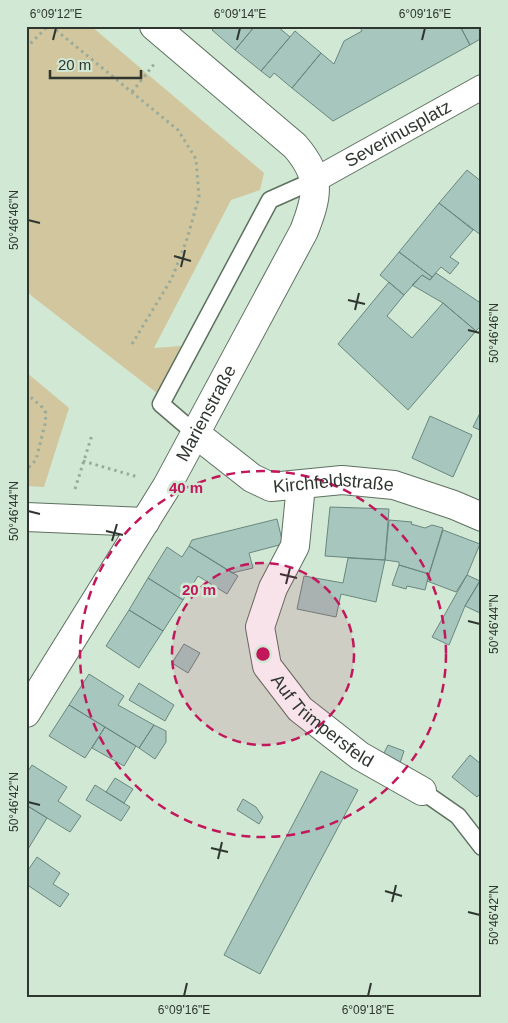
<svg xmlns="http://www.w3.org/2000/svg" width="508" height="1023" font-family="Helvetica,sans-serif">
<rect width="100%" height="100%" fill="#d1e8d4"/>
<!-- green -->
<path fill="#d1c69e" d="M26 26H91L264 173 260 190 231 200 154 348 181 346 157 393 33 297 26 291Z
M26 372 69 408 44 487 26 486Z"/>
<!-- building -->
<path fill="#a7c6bd" stroke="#6a877f" d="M215 26H255L235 50 212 30Z
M255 26H277L290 37 261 71 235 50Z
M359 26H460L470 45 333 121 292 88 321 53 334 64 344 41 362 31Z
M460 26H482V38L470 45Z
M295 31 321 53 292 88 274 73 270 78 261 71Z
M467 170 482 182V236L439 203Z
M439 203 473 230 450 257 459 263 450 274 441 267 432 277 399 252Z
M399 252 432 277 430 280 422 275 404 295 380 275Z
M436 273 482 304V325L476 331 443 303 412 285 422 275 430 280Z
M389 282 404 295 387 316 412 338 443 303 476 331 408 410 338 344Z
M482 409V431L473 427Z
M430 416 472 435 453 477 412 458Z
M330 507 389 509 385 560 325 556Z
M277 519 283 544 249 553 253 568 232 573 189 546 192 540Z
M389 520 412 522 411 524 425 528 432 525 443 528 429 574 399 565V562L385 560Z
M443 530 480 544 467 575 456 592 427 581Z
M189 546 238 576 227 594 198 576 183 600 148 578 167 547 182 557Z
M348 558 385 560 376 602 341 594 336 617 297 609 304 576 343 583Z
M399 565 429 574 425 590 407 586 406 589 392 585Z
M467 575 480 581 465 606 449 645 432 637Z
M482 577V614L465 606Z
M148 578 183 600 163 631 129 610Z
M129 610 163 631 139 668 106 646Z
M184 644 200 653 188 673 172 663Z
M89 674 124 696 118 705 154 725 139 748 69 705Z
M139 683 174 705 165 721 129 700Z
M69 705 105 727 85 758 49 736Z
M154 725 166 731V742L155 759 139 748Z
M105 727 136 746 124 766 92 748Z
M388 745 404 751 399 766 382 757Z
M470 755 482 765V792L477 797 452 777Z
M32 765 67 787 58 801 81 816 70 832 26 805V774Z
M321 771 358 790 260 974 224 955Z
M115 778 133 789 124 803 106 792Z
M95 785 130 807 121 821 86 800Z
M243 799 256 807 263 817 259 824 237 810Z
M26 805 47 818 28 849 26 847Z
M37 857 60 873 53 884 69 894 60 907 26 884V873Z"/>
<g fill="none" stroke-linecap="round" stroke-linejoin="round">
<defs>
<path id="service" d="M196 434 161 404 270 200 315 180
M422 791 458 816 482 847"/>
<g id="pedestrian">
<path id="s1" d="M315 180 482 87"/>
</g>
<g id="minor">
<path id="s2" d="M196 434 252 478 271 487 342 480 394 485 454 505 482 517"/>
<path id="s3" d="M301 485 295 546 273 588 260 627 267 666 300 709 360 756 422 791"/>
<path d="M26 517 145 522"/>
<path id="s4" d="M26 713 167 486 304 231C318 195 322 177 295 146L154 26"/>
</g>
</defs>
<!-- service casing -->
<use href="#service" stroke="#5d715f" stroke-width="19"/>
<!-- pedestrian casing -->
<use href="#pedestrian" stroke="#5d715f" stroke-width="26"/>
<!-- minor casing -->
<use href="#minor" stroke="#5d715f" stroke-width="30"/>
<!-- path -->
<path stroke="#98aa9a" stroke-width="3" stroke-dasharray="2.5 4" stroke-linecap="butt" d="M51 26 178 130 196 159 199 197 187 239 172 278 132 344
M26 48 48 26
M132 92 155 63
M26 393 42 407 46 413 45 424 36 460 26 470
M83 461 138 477
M75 489 92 435"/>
<!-- service -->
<use href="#service" stroke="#fff" stroke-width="16"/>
<!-- pedestrian -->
<use href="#pedestrian" stroke="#fff" stroke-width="24"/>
<!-- minor -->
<use href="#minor" stroke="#fff" stroke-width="28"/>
</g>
<!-- ticks -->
<path fill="none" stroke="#2e362f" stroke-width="2" d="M53 40 56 28M237 40 240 28M422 40 425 28M28 220 40 223M174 256 191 261M181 267 185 250M348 300 365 304M355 310 359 293M468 330 480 333M28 511 40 514M106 531 123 535M112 541 117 524M280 574 297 578M286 584 290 568M468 621 480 624M28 802 40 805M211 848 228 852M218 859 222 842M385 891 402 896M392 902 396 885M468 912 480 915M184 996 187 983M368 996 371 983"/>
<!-- distance rings -->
<circle cx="263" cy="654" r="91" fill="#c2185b" fill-opacity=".12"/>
<g fill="none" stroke="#c2185b" stroke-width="2.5" stroke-dasharray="9 6">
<circle cx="263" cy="654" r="91"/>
<circle cx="263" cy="654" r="183"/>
</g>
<g text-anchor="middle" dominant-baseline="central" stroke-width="5" stroke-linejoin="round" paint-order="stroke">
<!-- street labels -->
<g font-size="18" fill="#2e362f" stroke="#d1e8d4">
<text stroke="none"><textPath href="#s1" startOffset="95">Severinusplatz</textPath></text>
<text stroke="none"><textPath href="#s4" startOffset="350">Marienstraße</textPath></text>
<text stroke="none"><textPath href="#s2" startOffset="155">Kirchfeldstraße</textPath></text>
<text stroke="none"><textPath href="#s3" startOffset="268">Auf Trimpersfeld</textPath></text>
</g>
</g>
<circle cx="263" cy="654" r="8" fill="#c2185b" stroke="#d1e8d4" stroke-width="2.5"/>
<g font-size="15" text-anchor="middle" font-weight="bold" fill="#c2185b" stroke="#d1e8d4" stroke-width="5" stroke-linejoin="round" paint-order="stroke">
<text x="186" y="493">40 m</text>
<text x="199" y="595">20 m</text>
</g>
<!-- border -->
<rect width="508" height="1023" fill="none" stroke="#d1e8d4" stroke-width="55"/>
<!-- scale -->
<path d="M50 70v8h91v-8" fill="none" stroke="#2e362f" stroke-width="2.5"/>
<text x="58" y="70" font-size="15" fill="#2e362f" stroke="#d1e8d4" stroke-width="4" paint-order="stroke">20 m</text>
<rect x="28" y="28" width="452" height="968" fill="none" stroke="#2e362f" stroke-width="2"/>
<g font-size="12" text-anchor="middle" fill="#2e362f">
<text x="56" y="18">6°09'12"E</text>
<text x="240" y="18">6°09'14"E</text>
<text x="425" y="18">6°09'16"E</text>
<text transform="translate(14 220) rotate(-90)" y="4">50°46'46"N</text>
<text transform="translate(494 333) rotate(-90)" y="4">50°46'46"N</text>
<text transform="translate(14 511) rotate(-90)" y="4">50°46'44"N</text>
<text transform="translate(494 624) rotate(-90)" y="4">50°46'44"N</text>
<text transform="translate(14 802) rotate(-90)" y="4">50°46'42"N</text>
<text transform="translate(494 915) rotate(-90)" y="4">50°46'42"N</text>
<text x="184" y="1014">6°09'16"E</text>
<text x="368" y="1014">6°09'18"E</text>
</g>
</svg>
